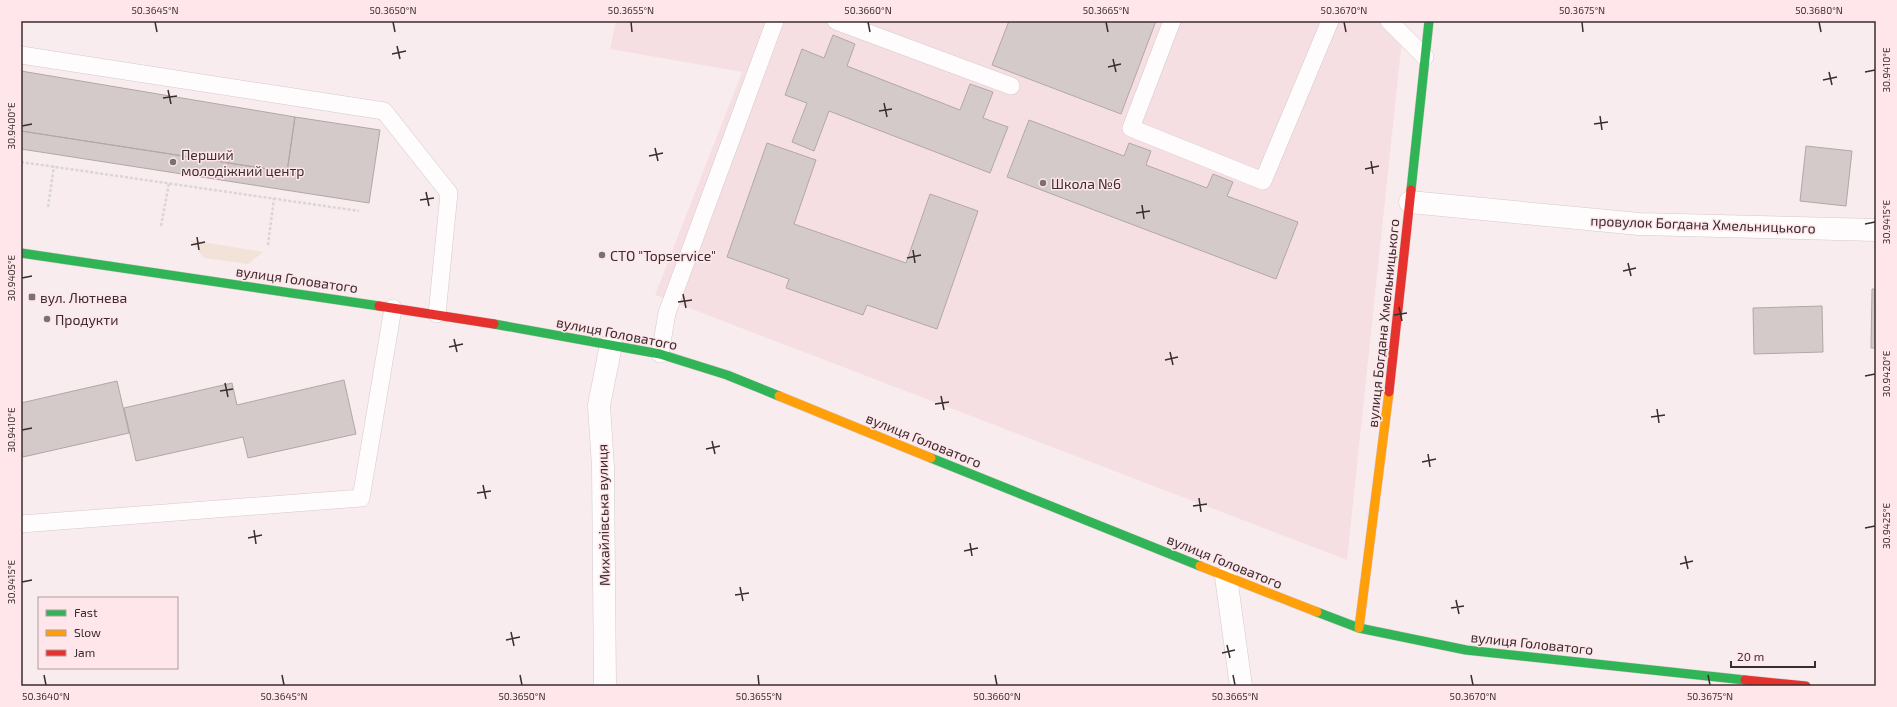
<svg xmlns="http://www.w3.org/2000/svg" width="1897" height="707" font-family="'Exo 2',sans-serif">
<rect width="100%" height="100%" fill="#f9ecee"/>
<!-- built -->
<path fill="#f6dfe3" d="M616 21H1404L1347 560 655 295 742 72 610 49Z"/>
<!-- green -->
<path fill="#f2e2d8" d="M190 240 263 252 248 264 204 258Z"/>
<!-- building -->
<path fill="#d5caca" stroke="#b2a7a7" d="M1009 21H1156L1121 114 992 65Z
M833 35 855 44 847 66 960 110 970 84 993 92 983 118 1008 127 990 173 829 111 814 151 792 142 807 103 785 95 802 49 824 58Z
M21 71 295 117 287 172 21 131Z
M295 117 380 130 369 203 21 149V131L287 172Z
M1029 120 1124 156 1129 143 1151 151 1146 165 1207 188 1213 174 1233 182 1227 196 1298 222 1276 279 1007 177Z
M767 143 816 160 794 224 906 263 930 194 978 211 937 329 867 305 863 315 786 288 789 279 727 257Z
M1806 146 1852 151 1846 206 1800 201Z
M1872 289H1876V348H1871Z
M1822 306 1823 352 1754 354 1753 308Z
M344 380 356 434 248 458 243 437 136 461 124 408 232 383 237 405Z
M117 381 129 433 23 457 21 449V403Z"/>
<g fill="none" stroke-linecap="round" stroke-linejoin="round">
<defs>
<path id="lane" d="M836 21 1011 86
M1172 21 1131 128 1263 181 1330 21
M1389 21 1425 57
M21 55 384 111 449 193 437 314
M660 354 667 313 775 21
M21 524 361 498 393 308"/>
<path id="street" d="M1410 202 1639 224 1876 230
M1226 577 1241 686
M605 686 603 467 599 405 611 345"/>
<path id="fast" d="M1411 190 1429 21
M21 253 379 306
M494 324 660 354 727 375 779 396
M931 458 1200 566
M1317 612 1359 628 1466 650 1745 680"/>
<path id="slow" d="M779 396 931 458
M1200 566 1317 612
M1359 628 1389 392"/>
<path id="jam" d="M379 306 494 324
M1389 392 1411 190
M1745 680 1806 686"/>
</defs>
<!-- lane casing -->
<use href="#lane" stroke="#d5c9cb" stroke-width="18"/>
<!-- street casing -->
<use href="#street" stroke="#d5c9cb" stroke-width="23"/>
<!-- fast casing -->
<use href="#fast" stroke="#d5c9cb" stroke-width="10"/>
<!-- slow casing -->
<use href="#slow" stroke="#d5c9cb" stroke-width="10"/>
<!-- jam casing -->
<use href="#jam" stroke="#d5c9cb" stroke-width="10"/>
<!-- path -->
<path stroke="#dad5d6" stroke-width="2.5" stroke-dasharray="3 2" stroke-linecap="butt" d="M21 162 359 211
M48 207 54 166
M161 226 169 183
M268 245 274 198"/>
<!-- lane -->
<use href="#lane" stroke="#fefcfc" stroke-width="17"/>
<!-- street -->
<use href="#street" stroke="#fefcfc" stroke-width="22"/>
<!-- fast -->
<use href="#fast" stroke="#30b455" stroke-width="9"/>
<!-- slow -->
<use href="#slow" stroke="#ff9f0a" stroke-width="9"/>
<!-- jam -->
<use href="#jam" stroke="#e5322d" stroke-width="9"/>
</g>
<!-- ticks -->
<path fill="none" stroke="#392d2f" stroke-width="1.5" d="M155 22 157 32M393 22 395 32M631 22 632 32M868 22 870 32M1106 22 1108 32M1344 22 1346 32M1582 22 1583 32M1819 22 1821 32M397 46 400 59M392 54 406 51M1113 59 1116 72M1108 67 1121 64M1829 72 1832 85M1865 72 1875 70M1823 80 1837 77M168 90 171 104M163 98 177 96M884 103 887 117M879 111 892 109M1600 116 1602 130M1594 124 1608 122M22 126 32 124M655 148 658 161M649 156 663 153M1371 161 1373 174M1365 169 1379 166M426 192 429 206M420 200 434 198M1142 205 1144 219M1136 213 1150 211M1865 224 1875 222M197 237 199 250M191 245 205 242M913 250 915 263M907 258 921 255M1628 263 1631 276M1623 271 1636 268M22 278 32 276M683 294 686 308M678 302 692 300M1399 307 1402 321M1394 315 1407 313M454 339 457 352M449 347 463 344M1170 352 1173 365M1165 360 1178 357M1865 376 1875 374M225 383 228 397M220 391 233 389M941 396 944 410M935 404 949 402M1657 409 1659 423M1651 417 1665 415M22 430 32 428M712 441 715 454M706 449 720 446M1428 454 1430 467M1422 462 1436 459M483 485 486 499M477 493 491 491M1199 498 1201 512M1193 506 1207 504M1865 528 1875 526M254 530 256 544M248 538 262 535M970 543 972 556M964 551 978 548M1685 556 1688 569M1680 564 1693 561M22 582 32 580M740 587 743 601M735 595 749 593M1456 600 1459 614M1451 608 1464 606M511 632 514 646M506 640 520 637M1227 645 1230 658M1222 653 1235 650M44 675 46 685M282 675 284 685M520 675 522 685M758 675 759 685M995 675 997 685M1233 675 1235 685M1471 675 1473 685M1708 675 1710 685"/>
<!-- markers -->
<g fill="#7c7072" stroke="#ffe6ea" stroke-width="1.5">
<circle cx="173" cy="162" r="4"/>
<circle cx="1043" cy="183" r="4"/>
<circle cx="602" cy="255" r="4"/>
<rect x="28" y="293" width="8" height="8" rx="2"/>
<circle cx="47" cy="319" r="4"/>
</g>
<g text-anchor="middle" dominant-baseline="central" stroke-width="3" stroke-linejoin="round" paint-order="stroke">
<!-- poi labels -->
<g font-size="14" fill="#392d2f" stroke="#ffe6ea" text-anchor="start">
<text x="181" y="154">Перший<tspan x="181" dy="16">молодіжний центр</tspan></text>
<text x="1051" y="183">Школа №6</text>
<text x="610" y="255">СТО "Topservice"</text>
<text x="40" y="297">вул. Лютнева</text>
<text x="55" y="319">Продукти</text>
</g>
<!-- street labels -->
<g font-size="14" fill="#392d2f" stroke="#ffe6ea">
<text transform="translate(1703 224) rotate(2)">провулок Богдана Хмельницького</text>
<text transform="translate(297 279) rotate(8)">вулиця Головатого</text>
<text transform="translate(1383 323) rotate(-84)">вулиця Богдана Хмельницького</text>
<text transform="translate(617 333) rotate(11)">вулиця Головатого</text>
<text transform="translate(924 440) rotate(22)">вулиця Головатого</text>
<text transform="translate(603 515) rotate(-91)">Михайлівська вулиця</text>
<text transform="translate(1225 561) rotate(22)">вулиця Головатого</text>
<text transform="translate(1532 643) rotate(6)">вулиця Головатого</text>
</g>
</g>
<!-- border -->
<rect width="1897" height="707" fill="none" stroke="#ffe6ea" stroke-width="44"/>
<!-- legend -->
<rect x="38" y="597" width="140" height="72" fill="#ffe6ea" stroke="#b09c9f"/>
<rect x="46" y="610" width="20" height="6" fill="#30b455" stroke="#b09c9f"/>
<text x="74" y="617" font-size="12" fill="#392d2f">Fast</text>
<rect x="46" y="630" width="20" height="6" fill="#ff9f0a" stroke="#b09c9f"/>
<text x="74" y="637" font-size="12" fill="#392d2f">Slow</text>
<rect x="46" y="650" width="20" height="6" fill="#e5322d" stroke="#b09c9f"/>
<text x="74" y="657" font-size="12" fill="#392d2f">Jam</text>
<!-- scale -->
<path d="M1731 661v6h84v-6" fill="none" stroke="#392d2f" stroke-width="2"/>
<text x="1737" y="661" font-size="12" fill="#392d2f" stroke="#ffe6ea" stroke-width="3" paint-order="stroke">20 m</text>
<rect x="22" y="22" width="1853" height="663" fill="none" stroke="#392d2f" stroke-width="1.5"/>
<g font-size="10" text-anchor="middle" fill="#392d2f">
<text x="155" y="14">50.3645°N</text>
<text x="393" y="14">50.3650°N</text>
<text x="631" y="14">50.3655°N</text>
<text x="868" y="14">50.3660°N</text>
<text x="1106" y="14">50.3665°N</text>
<text x="1344" y="14">50.3670°N</text>
<text x="1582" y="14">50.3675°N</text>
<text x="1819" y="14">50.3680°N</text>
<text transform="translate(1886 70) rotate(-90)" y="4">30.9410°E</text>
<text transform="translate(11 126) rotate(-90)" y="4">30.9400°E</text>
<text transform="translate(1886 222) rotate(-90)" y="4">30.9415°E</text>
<text transform="translate(11 278) rotate(-90)" y="4">30.9405°E</text>
<text transform="translate(1886 374) rotate(-90)" y="4">30.9420°E</text>
<text transform="translate(11 430) rotate(-90)" y="4">30.9410°E</text>
<text transform="translate(1886 526) rotate(-90)" y="4">30.9425°E</text>
<text transform="translate(11 582) rotate(-90)" y="4">30.9415°E</text>
<text x="46" y="700">50.3640°N</text>
<text x="284" y="700">50.3645°N</text>
<text x="522" y="700">50.3650°N</text>
<text x="759" y="700">50.3655°N</text>
<text x="997" y="700">50.3660°N</text>
<text x="1235" y="700">50.3665°N</text>
<text x="1473" y="700">50.3670°N</text>
<text x="1710" y="700">50.3675°N</text>
</g>
</svg>
